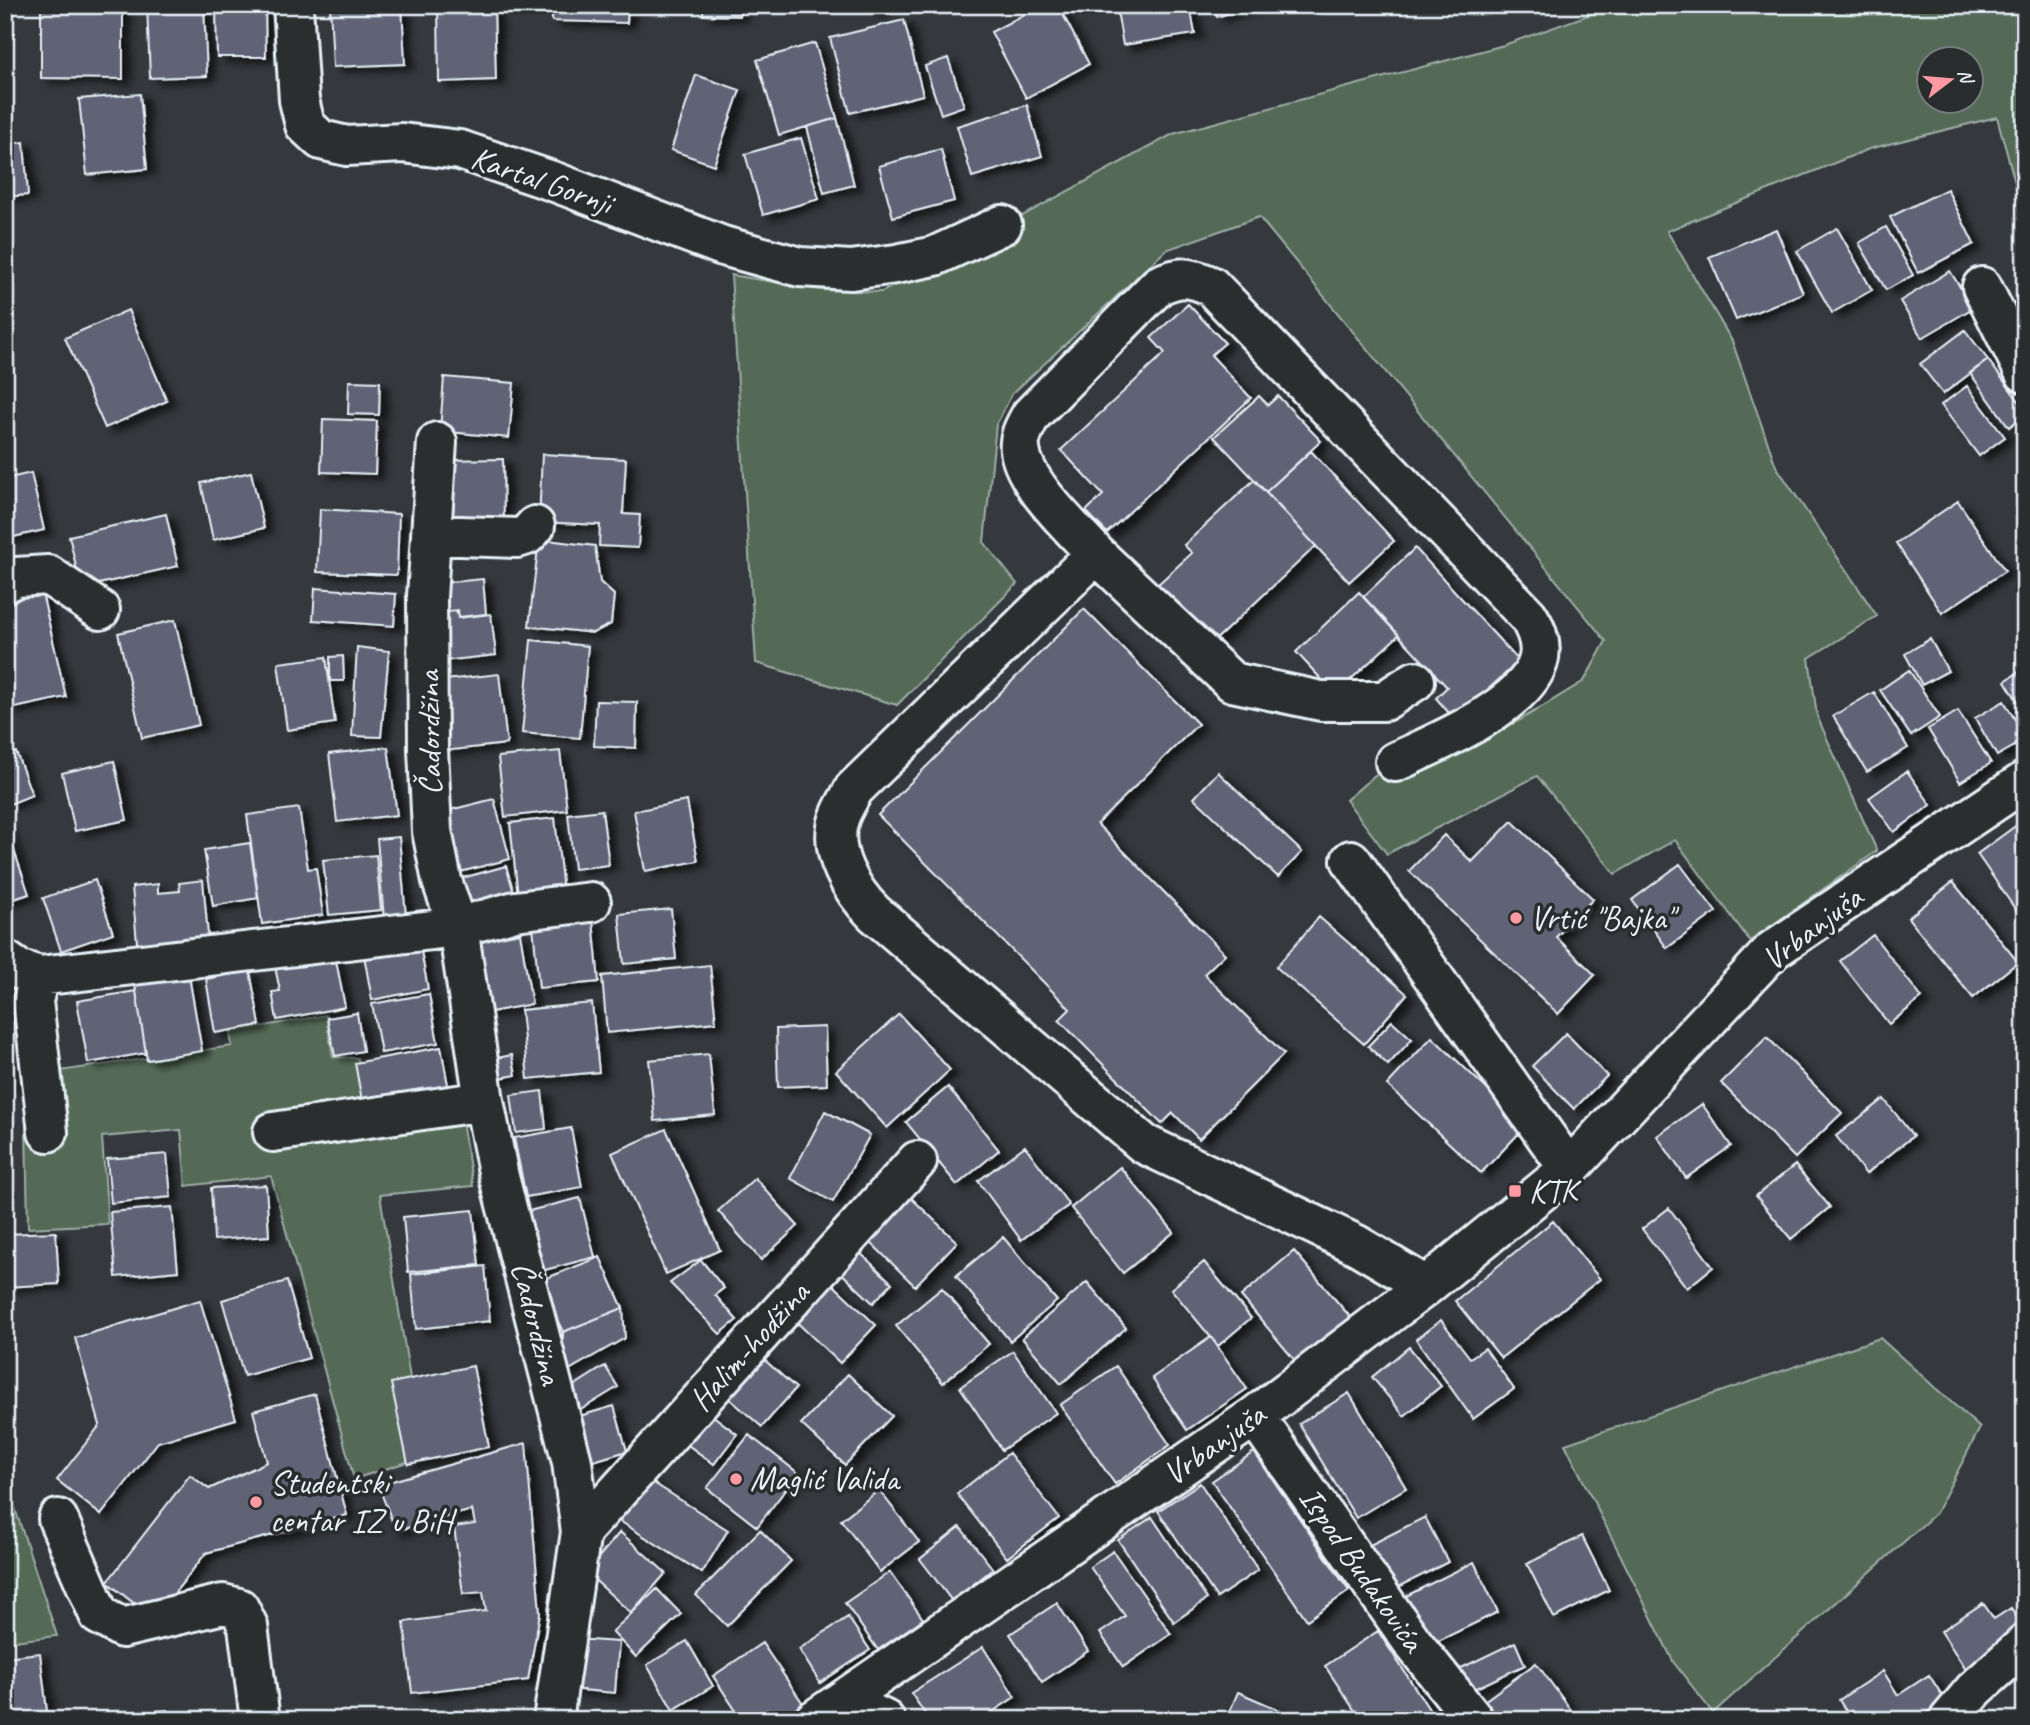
<svg xmlns="http://www.w3.org/2000/svg" width="2030" height="1725" font-family="Caveat,sans-serif">
<defs>
<filter id="shadow"><feDropShadow dx="8" dy="4.5" stdDeviation="3.5" flood-color="#0009"/></filter>
</defs>
<rect width="100%" height="100%" fill="#35383c"/>
<filter id="ink" filterUnits="userSpaceOnUse"><feTurbulence type="fractalNoise" baseFrequency=".0143" numOctaves="2"/><feDisplacementMap in="SourceGraphic" scale="14" xChannelSelector="R" yChannelSelector="G"/><feConvolveMatrix kernelMatrix="1 2 1 2 8 2 1 2 1" color-interpolation-filters="sRGB"/></filter>
<g filter="url(#ink)">
<!-- green -->
<path fill="#556b57" stroke="#9eaea8" stroke-width="2" fill-rule="evenodd" d="M1616 5H2025V219L1997 117 1869 149 1667 231 1732 341 1776 466 1877 616 1809 658 1817 716 1877 851 1750 941 1675 840 1615 874 1537 776 1387 854 1346 800 1375 775 1453 751 1520 720 1584 681 1606 641 1259 217 1166 250 1012 394 996 425 984 542 1017 584 897 705 756 663 731 275 822 290 882 292 1173 134 1504 45ZM1928 60H1970V102H1928Z
M326 1015 333 1057 358 1058 365 1102 456 1086 473 1186 380 1195 423 1457 354 1479 271 1176 186 1186 181 1130 102 1137 108 1224 28 1228 25 1076 232 1046 230 1032Z
M1880 1338 1980 1428 1936 1513 1713 1713 1674 1663 1565 1444Z
M5 1478 57 1636 5 1642Z"/>
<!-- building -->
<path fill="#616476" stroke="#e8f1f8" stroke-width="2" filter="url(#shadow)" d="M41 5H123V79L41 78Z
M147 5H204L207 76 150 78Z
M330 5H402L405 64 333 67Z
M438 5H494L496 80 439 82Z
M552 5H628L627 23 552 21Z
M703 5H740V16L703 15Z
M869 5H895L871 12Z
M1042 5H1058L1089 64 1026 98 991 32Z
M1116 5H1190L1195 34 1123 45Z
M1213 5H1253L1217 17Z
M216 6H265L266 57H217Z
M904 20 923 95 850 113 830 38Z
M815 43 837 118 779 135 757 60Z
M948 58 964 106 941 114 925 66Z
M696 75 740 90 714 165 671 150Z
M140 94 147 169 87 175 79 99Z
M1027 105 1042 156 972 177 957 126Z
M837 118 854 185 824 193 807 127Z
M801 138 819 199 763 215 745 154Z
M24 142 28 195 5 197V144Z
M941 149 954 201 893 217 879 166Z
M1947 189 1974 244 1918 273 1890 217Z
M1886 227 1913 275 1886 290 1859 243Z
M1837 228 1872 290 1832 313 1797 251Z
M1776 229 1803 293 1736 320 1709 257Z
M1950 271 1973 308 1922 338 1900 301Z
M1188 304 1225 343 1211 355 1251 398 1107 533 1086 511 1103 495 1061 450 1165 353 1151 338Z
M128 310 167 401 105 428 65 338Z
M1965 330 1988 360 1943 394 1920 364Z
M1988 360 2025 409V415L2009 427 1970 373Z
M444 377 514 383 509 438 440 431Z
M349 381 380 382 379 415 348 414Z
M1967 386 2005 437 1979 456 1941 405Z
M1259 396 1268 405 1278 396 1321 441 1266 492 1214 437Z
M323 419 377 421 375 474 321 472Z
M1311 451 1394 541 1349 582 1266 492Z
M542 454 626 459 623 514 640 515 638 548 599 546 600 525 539 522Z
M503 459 504 526 448 527 447 460Z
M251 472 264 528 213 540 201 483Z
M31 473 44 530 5 539V479Z
M1254 480 1316 546 1210 645 1156 586 1192 553 1184 545Z
M1958 501 2005 571 1942 613 1896 543Z
M320 509 399 514 397 575 317 572Z
M166 514 178 566 81 588 69 536Z
M539 539 595 546 600 582 614 595 611 624 593 633 529 626Z
M1415 548 1519 661 1455 720 1436 698 1447 687 1363 597Z
M483 579 486 614 459 617 458 610 433 613 430 584Z
M315 588 396 594 394 626 313 620Z
M1359 592 1399 635 1335 694 1296 652Z
M42 593 66 697 10 709 5 690V602Z
M1084 609 1198 724 1097 824 1225 954 1204 974 1284 1054 1199 1139 1173 1113 1162 1124 1059 1020 1070 1009 878 815Z
M457 611 458 618 491 614 496 655 435 662 429 614Z
M175 620 199 725 142 738 118 633Z
M1930 639 1948 671 1922 685 1905 654Z
M531 640 588 646 580 738 522 733Z
M357 647 389 651 381 737 352 736Z
M343 656 344 681H330V657Z
M326 657 335 723 287 730 278 663Z
M2025 668V713L2005 681Z
M1909 670 1940 717 1911 736 1880 690Z
M499 674 507 744 444 751 436 681Z
M1874 692 1908 748 1867 772 1833 716Z
M596 701 637 702 636 748 594 746Z
M2004 701 2025 736V740L1997 756 1975 718Z
M1958 711 1991 763 1960 782 1928 729Z
M388 747 397 815 337 822 329 754Z
M560 751 567 810 505 817 498 757Z
M16 752 32 795 5 806V756Z
M114 761 127 820 75 831 62 773Z
M1907 771 1931 805 1894 832 1869 798Z
M1218 772 1302 852 1278 877 1194 798Z
M494 799 510 859 449 875 434 814Z
M687 801 698 861 645 871 634 811Z
M299 808 308 869 316 868 323 915 262 924 247 815Z
M602 810 609 865 574 869 568 814Z
M555 818 563 891 518 896 510 823Z
M2025 819V913L2020 916 1977 854Z
M1512 821 1593 899 1556 937 1595 975 1558 1014 1409 871 1444 835 1472 862Z
M5 824 29 894 5 902Z
M399 837 406 917 384 919 377 839Z
M250 843 258 898 213 906 204 850Z
M376 855 381 910 329 915 323 860Z
M1680 864 1716 912 1667 948 1632 900Z
M506 866 516 899 459 916 448 882Z
M95 880 113 933 61 951 43 898Z
M203 880 209 947 138 954 132 887 158 884V893L180 891 179 883Z
M1953 882 2018 962 1973 998 1908 918Z
M671 909 676 959 624 964 619 914Z
M1319 917 1407 994 1364 1044 1276 967Z
M593 920 599 982 539 988 533 926Z
M520 933 532 1004 486 1013 473 942Z
M1873 935 1922 998 1889 1024 1840 961Z
M419 940 428 989 372 1000 363 950Z
M335 955 345 1007 277 1020 272 992 280 991 275 967Z
M710 965 716 1022 607 1033 602 976Z
M250 971 260 1025 215 1033 206 979Z
M189 976 202 1051 147 1060 135 985Z
M136 991 146 1053 88 1063 77 1001Z
M429 994 438 1043 381 1053 372 1004Z
M592 1003 599 1072 528 1079 521 1010Z
M357 1013 363 1051 335 1056 327 1018Z
M899 1014 950 1070 887 1128 836 1071Z
M1392 1021 1412 1039 1388 1065 1368 1046Z
M825 1027 827 1085 778 1087 776 1029Z
M1566 1033 1607 1076 1574 1109 1532 1066Z
M5 1036 11 1088 5 1089Z
M1432 1037 1526 1126 1481 1173 1387 1085Z
M1767 1037 1842 1113 1795 1158 1721 1083Z
M441 1047 448 1085 362 1101 355 1063Z
M709 1054 715 1115 655 1121 649 1060Z
M512 1055 516 1075 490 1080 487 1060Z
M948 1087 999 1150 957 1185 906 1122Z
M542 1091 546 1129 516 1133 511 1095Z
M1884 1099 1913 1136 1866 1174 1836 1136Z
M1702 1104 1731 1146 1686 1178 1657 1136Z
M825 1111 870 1135 833 1202 790 1178Z
M571 1128 582 1187 526 1197 514 1138Z
M666 1129 720 1250 666 1274 612 1153Z
M1025 1146 1069 1205 1021 1240 978 1181Z
M167 1154 171 1197 111 1203 107 1159Z
M1795 1165 1830 1207 1791 1239 1756 1196Z
M1120 1167 1174 1232 1123 1273 1071 1208Z
M755 1178 798 1226 761 1260 718 1211Z
M266 1185 269 1236 214 1240 211 1188Z
M904 1191 957 1242 915 1286 862 1234Z
M580 1198 595 1257 537 1272 521 1213Z
M172 1207 178 1271 116 1277 110 1212Z
M1669 1208 1713 1267 1687 1288 1642 1229Z
M473 1210 479 1265 408 1272 403 1217Z
M1553 1221 1600 1279 1501 1358 1455 1301Z
M56 1232 59 1284 5 1287V1234Z
M1003 1237 1057 1301 1010 1341 956 1276Z
M854 1247 892 1283 873 1303 835 1267Z
M1294 1251 1351 1318 1297 1363 1241 1296Z
M600 1257 623 1308 563 1332 539 1281Z
M701 1260 724 1288 715 1295 737 1320 720 1334 670 1283Z
M1204 1262 1251 1318 1218 1346 1171 1289Z
M485 1266 490 1321 416 1329 411 1274Z
M823 1275 876 1325 840 1363 787 1313Z
M287 1281 309 1358 244 1376 222 1300Z
M1087 1282 1126 1328 1061 1384 1022 1338Z
M942 1288 989 1344 943 1383 896 1326Z
M200 1300 236 1419 158 1442 101 1515 57 1480 100 1425 75 1338Z
M623 1308 625 1338 562 1374 563 1332Z
M1441 1320 1470 1358 1485 1348 1514 1389 1473 1419 1416 1339Z
M1211 1337 1247 1389 1187 1430 1152 1378Z
M1409 1347 1441 1386 1404 1416 1372 1377Z
M751 1348 796 1388 762 1427 716 1387Z
M1013 1351 1056 1413 1002 1450 960 1387Z
M473 1366 489 1447 408 1464 391 1383Z
M605 1366 618 1387 574 1414 561 1394Z
M1116 1366 1170 1445 1115 1484 1060 1405Z
M848 1374 892 1416 845 1465 801 1424Z
M1349 1393 1406 1488 1356 1518 1299 1424Z
M315 1394 347 1515 206 1553 154 1619 107 1582 190 1475 209 1489 267 1462 253 1411Z
M614 1406 627 1451 587 1463 573 1418Z
M704 1409 737 1434 714 1464 681 1440Z
M749 1435 798 1473 757 1527 707 1488Z
M526 1443 540 1613 528 1680 412 1693 404 1622 486 1611 483 1592 463 1594 454 1527 475 1524 472 1510 396 1531 378 1485Z
M1254 1452 1349 1591 1307 1620 1212 1481Z
M1009 1453 1059 1518 1007 1558 957 1494Z
M641 1475 728 1530 702 1573 615 1518Z
M1200 1483 1258 1570 1217 1598 1158 1511Z
M879 1490 919 1542 880 1572 841 1520Z
M1152 1517 1207 1599 1174 1622 1118 1540Z
M1425 1517 1448 1562 1389 1592 1366 1547Z
M960 1527 993 1569 952 1601 920 1559Z
M760 1530 791 1561 727 1626 696 1595Z
M620 1532 666 1573 631 1613 586 1572Z
M1582 1536 1609 1590 1554 1618 1527 1564Z
M1113 1551 1171 1634 1123 1667 1100 1633 1125 1616 1090 1567Z
M1474 1562 1498 1612 1422 1649 1398 1600Z
M890 1572 923 1619 878 1650 845 1603Z
M657 1589 681 1614 636 1657 612 1632Z
M1057 1603 1088 1651 1042 1682 1010 1634Z
M1983 1603 1994 1619 2011 1608 2025 1630 1968 1673 1941 1631Z
M848 1617 870 1650 820 1683 799 1649Z
M1378 1631 1436 1720H1361L1325 1666Z
M574 1639 619 1642 615 1693 570 1689Z
M687 1641 713 1686 673 1710 647 1665Z
M1515 1642 1525 1665 1466 1693 1455 1671Z
M762 1643 806 1708 789 1720H742L713 1676Z
M983 1647 1015 1697 980 1720H929L911 1693Z
M40 1653 48 1720H5V1657Z
M1536 1663 1577 1718 1574 1720H1496L1483 1702Z
M1883 1671 1898 1695 1929 1675 1945 1700 1915 1720H1852L1839 1700Z
M1238 1692 1303 1720H1226Z
M168 1710 169 1720H118L117 1714Z"/>
<g fill="none" stroke-linecap="round" stroke-linejoin="round">
<defs>
<path id="minor" d="M293 5 299 100 305 125 321 140 347 146 402 143 460 150 555 182 723 246 800 267 851 270 896 264 935 256 1002 225
M1982 287 2025 373
M437 442 427 597 428 749 432 831 442 881 458 927 484 1101 499 1177 572 1462 581 1532 553 1720
M432 535 518 538 527 535 535 526
M1096 554 1232 682 1321 701H1384L1415 681
M5 583 16 577 48 575 100 610
M1395 762C1434 744 1524 707 1538 662 1543 645 1537 630 1528 616L1211 286C1189 276 1181 276 1159 285L1031 415C1025 426 1018 437 1020 450 1025 485 1072 527 1096 554L854 789C849 799 842 809 839 819 828 852 852 891 874 913L1144 1144 1357 1245 1426 1286
M1351 860 1569 1169
M5 960 18 969 39 976 458 927 515 911 591 902
M39 976 33 1001 48 1132
M273 1132 484 1101
M1255 1416 1413 1643 1474 1720
M58 1519 99 1615 122 1628 223 1604 239 1608 248 1626 260 1720
M581 1532 917 1161
M844 1700 885 1720
M814 1720 1255 1416 1426 1286 1569 1169 1773 950 2025 781
M1949 1720 1975 1689 2025 1644"/>
</defs>
<!-- minor casing -->
<use href="#minor" stroke="#e8f1f8" stroke-width="44"/>
<!-- minor -->
<use href="#minor" stroke="#2a2d2e" stroke-width="38"/>
</g>
</g>
<!-- markers -->
<g fill="#ff9aa2" stroke="#2a2d2e" stroke-width="2.5">
<circle cx="1516" cy="918" r="7"/>
<rect x="1508" y="1184" width="14" height="14" rx="3.5"/>
<circle cx="736" cy="1479" r="7"/>
<circle cx="256" cy="1502" r="7"/>
</g>
<g text-anchor="middle" dominant-baseline="central" stroke-width="7" stroke-linejoin="round" paint-order="stroke">
<!-- street labels -->
<g font-size="33" fill="#e8f1f8" stroke="#2a2d2e">
<text transform="translate(542 180) rotate(19)">Kartal Gornji</text>
<text transform="translate(429 733) rotate(-91)">Čadordžina</text>
<text transform="translate(1812 928) rotate(-37)">Vrbanjuša</text>
<text transform="translate(537 1323) rotate(76)">Čadordžina</text>
<text transform="translate(749 1346) rotate(-48)">Halim-hodžina</text>
<text transform="translate(1214 1444) rotate(-35)">Vrbanjuša</text>
<text transform="translate(1362 1569) rotate(55)">Ispod Budakovića</text>
</g>
<!-- poi labels -->
<g font-size="33" fill="#e8f1f8" stroke="#2a2d2e" text-anchor="start">
<text x="1530" y="918">Vrtić "Bajka"</text>
<text x="1529" y="1191">KTK</text>
<text x="750" y="1479">Maglić Valida</text>
<text x="270" y="1483">Studentski<tspan x="270" dy="38">centar IZ u BiH</tspan></text>
</g>
</g>
<!-- margin -->
<rect width="2030" height="1725" fill="none" stroke="#2a2d2e" stroke-width="28"/>
<rect x="14" y="14" width="2002" height="1697" fill="none" stroke="#e8f1f8" stroke-width="2.5" filter="url(#ink)"/>
<!-- north arrow -->
<g transform="translate(1950 80) rotate(74)"><circle r="33" fill="#2a2d2e" stroke="#767b7f" stroke-width="2"/>
<path d="M0-5L12 26L0 18L-12 26Z" fill="#ff9aa2"/>
<text y="-10" font-size="19" font-weight="bold" text-anchor="middle" fill="#e8f1f8">N</text>
</g>
</svg>
